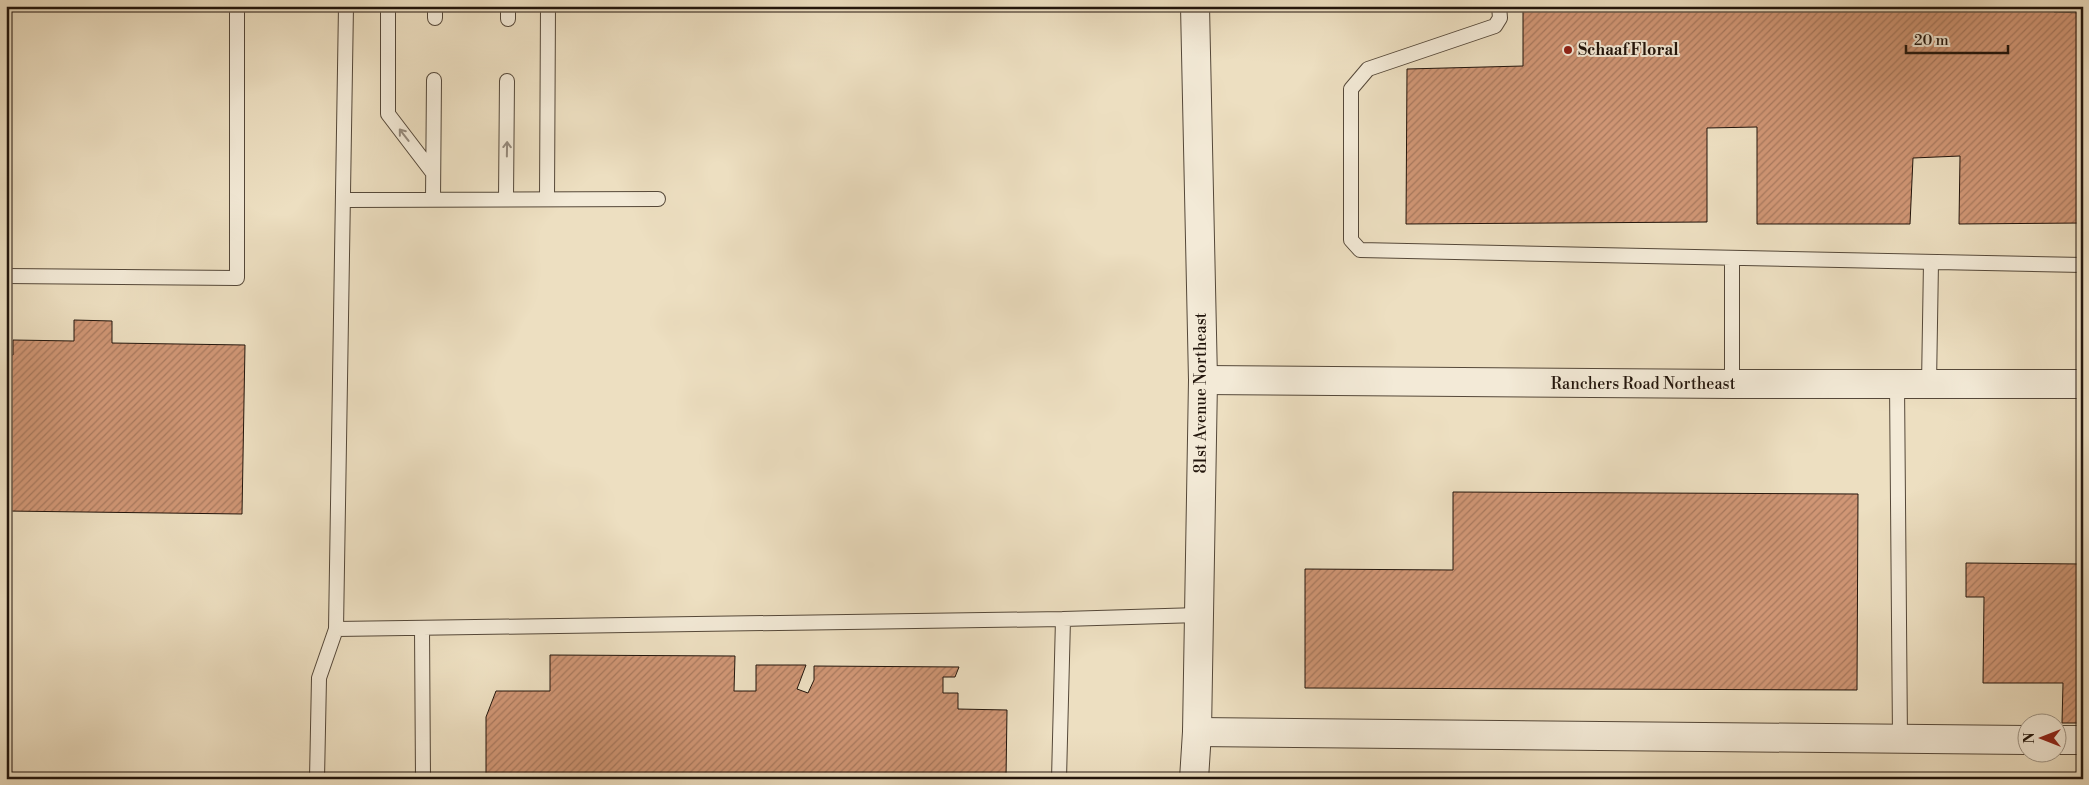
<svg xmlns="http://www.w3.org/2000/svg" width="2089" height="785" font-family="'Libre Bodoni',serif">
<defs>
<pattern id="building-hatch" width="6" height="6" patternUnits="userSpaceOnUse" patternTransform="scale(1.25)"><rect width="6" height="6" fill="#d09675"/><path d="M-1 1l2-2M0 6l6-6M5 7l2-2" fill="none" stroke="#a8795e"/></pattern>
</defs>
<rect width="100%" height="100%" fill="#eddfc1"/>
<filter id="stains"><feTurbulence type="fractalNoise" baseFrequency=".004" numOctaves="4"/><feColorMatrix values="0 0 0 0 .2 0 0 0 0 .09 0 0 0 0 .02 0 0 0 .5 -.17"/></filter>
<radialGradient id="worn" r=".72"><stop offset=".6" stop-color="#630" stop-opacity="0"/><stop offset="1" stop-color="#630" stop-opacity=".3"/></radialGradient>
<!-- building -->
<path fill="url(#building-hatch)" stroke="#22150c" d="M1523 6H2054V12L2083 13V223L1959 224 1960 156 1913 158 1910 224H1757V127L1707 128V222L1406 224 1407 69 1523 66Z
M74 320 112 321V343L245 345 242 514 6 511V355H13V340L74 341Z
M1453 492 1858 494 1857 690 1305 688V569L1453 570Z
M1966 563 2083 564V723H2062L2063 683H1983L1984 597H1966Z
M550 655 735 656 734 691H756V665H806L797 689 808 693 814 680V666L959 667 955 677H943V693H958V709L1007 710 1006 779H486V717L496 691H550Z"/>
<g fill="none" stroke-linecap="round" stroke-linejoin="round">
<defs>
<path id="service" d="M388 6V114L433 173
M435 6V18
M508 6V19
M1499 6 1500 18 1495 26 1368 69 1351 89V240L1360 250 2083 265
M506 198 507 81
M547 198 548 6
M433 199 434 80
M343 200 658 199
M1732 258V384
M6 276 237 278V6
M1897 384 1900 739
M1929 384 1931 262
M422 628 423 779
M336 629 1063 619
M317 779 319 678 336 629 346 6
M1059 779 1063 619 1199 615"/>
<path id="minor" d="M1203 380 1732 384H2083
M1197 732 2026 740
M2056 740H2083"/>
<path id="tertiary" d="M1194 779 1197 732 1203 380 1195 6"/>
</defs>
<!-- service casing -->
<use href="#service" stroke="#554839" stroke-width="16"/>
<!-- minor casing -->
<use href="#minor" stroke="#554839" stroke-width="30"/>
<!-- tertiary casing -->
<use href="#tertiary" stroke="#554839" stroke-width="30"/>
<!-- service -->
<use href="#service" stroke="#f3ead7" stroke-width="14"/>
<!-- minor -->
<use href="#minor" stroke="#f3ead7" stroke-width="28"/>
<!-- tertiary -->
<use href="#tertiary" stroke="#f3ead7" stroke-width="28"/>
</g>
<!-- one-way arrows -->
<defs><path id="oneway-shaft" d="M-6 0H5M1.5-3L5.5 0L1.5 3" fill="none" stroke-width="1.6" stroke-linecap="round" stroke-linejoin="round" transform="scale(1.25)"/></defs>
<g stroke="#958a7c">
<use href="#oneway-shaft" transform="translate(404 135) rotate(-128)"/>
<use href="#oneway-shaft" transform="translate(507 149) rotate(-89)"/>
</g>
<!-- markers -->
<circle fill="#8f2418" stroke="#f3ead7" stroke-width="2" cx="1568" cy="50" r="5"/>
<g text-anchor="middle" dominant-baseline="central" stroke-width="4" stroke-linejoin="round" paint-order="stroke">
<!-- poi labels -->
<g font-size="16" font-weight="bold" fill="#22150c" stroke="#f3ead7" text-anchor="start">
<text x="1578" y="50">Schaaf Floral</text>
</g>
<!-- street labels -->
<g font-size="16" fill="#22150c" stroke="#f3ead7">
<text x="1643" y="384">Ranchers Road Northeast</text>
<text transform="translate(1201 393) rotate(-90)">81st Avenue Northeast</text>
</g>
</g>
<!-- margin -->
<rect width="2089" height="785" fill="none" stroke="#eddfc1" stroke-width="25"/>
<rect x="8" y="8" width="2074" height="770" fill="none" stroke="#22150c" stroke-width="2.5"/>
<rect x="12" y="12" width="2064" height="760" fill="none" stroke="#22150c"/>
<!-- north arrow -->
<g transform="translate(2042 738) rotate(270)"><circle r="24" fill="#f3ead7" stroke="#9f9586"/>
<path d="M0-4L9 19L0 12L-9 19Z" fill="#8f2418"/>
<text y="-8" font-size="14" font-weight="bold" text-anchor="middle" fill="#22150c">N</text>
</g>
<!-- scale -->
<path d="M1906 45v8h102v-8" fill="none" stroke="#22150c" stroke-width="2.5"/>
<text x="1914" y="45" font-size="15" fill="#22150c" stroke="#f3ead7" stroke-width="4" paint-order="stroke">20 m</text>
<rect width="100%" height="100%" filter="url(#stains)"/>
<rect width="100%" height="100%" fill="url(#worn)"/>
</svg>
